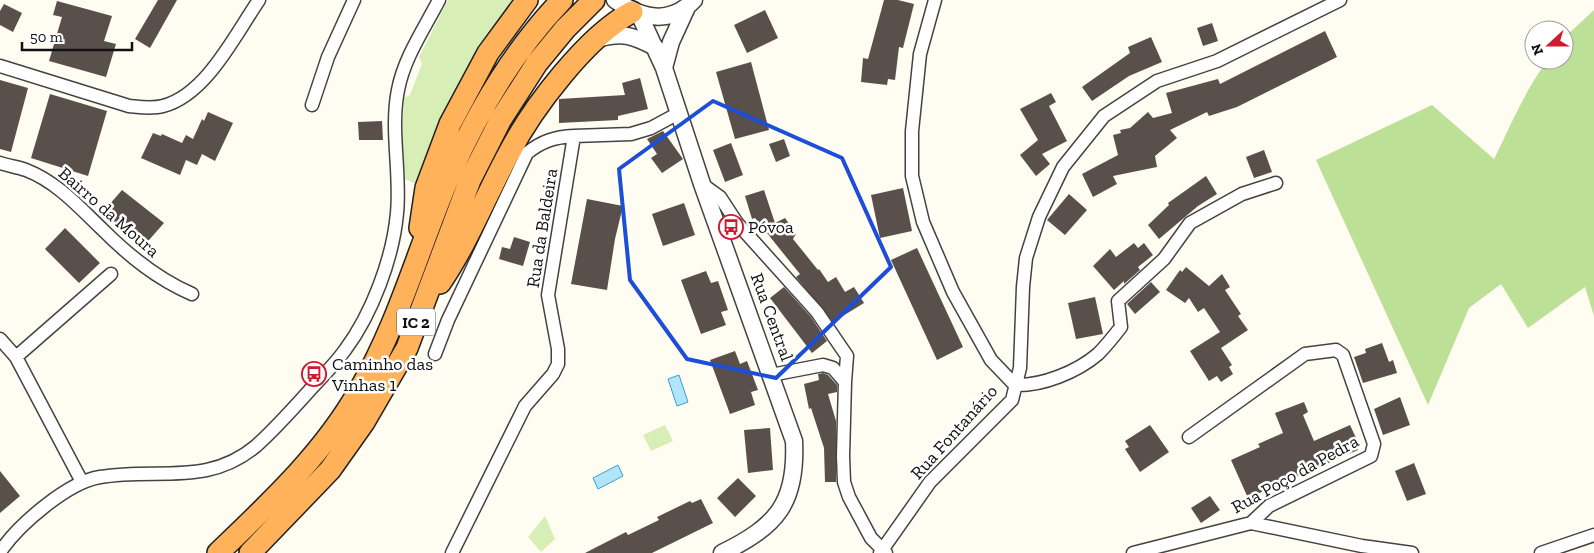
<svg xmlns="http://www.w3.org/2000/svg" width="1594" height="553" font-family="'Zilla Slab',serif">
<rect width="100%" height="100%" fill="#fffcf2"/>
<!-- green -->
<path fill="#d7eeb7" d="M448 0H512L479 49 418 185 405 179 402 141 404 98 410 95 422 64 419 57Z
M665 425 673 441 651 451 643 435Z
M545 516 555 539 541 552 528 537Z"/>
<!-- forest -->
<path fill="#bce095" d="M1594 10V316L1585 287 1528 328 1501 284 1469 308 1428 405 1316 160 1432 105 1494 159C1511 125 1525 90 1548 60H1564V38Z"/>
<!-- water -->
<path fill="#b2e5fc" stroke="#32a2da" d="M679 375 688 402 677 406 668 379Z
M618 465 623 476 598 489 593 478Z"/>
<!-- building -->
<path fill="#5a504b" d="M158 0H177L150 48 135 39Z
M884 0H898L914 4 903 48 899 47 895 80 888 79 887 85 861 82 863 58 868 59Z
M57 1 112 16 104 41 116 44 106 77 49 61 62 17 53 15Z
M4 4 22 13 13 32 0 25V11Z
M765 10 778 38 747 53 734 25Z
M1212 23 1218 41 1203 46 1197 28Z
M1325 31 1337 57 1237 107 1209 116 1207 112 1170 130 1177 138 1155 156 1157 167 1113 176 1117 184 1093 197 1082 174 1118 155 1113 135 1121 133 1120 130 1130 128 1148 112 1153 118 1172 113 1166 93 1218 79 1220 84Z
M1151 37 1162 62 1129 76 1092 101 1082 87 1130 53 1128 47Z
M751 62 769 130 735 139 716 72Z
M640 78 648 109 618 116V120L559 123V99L625 95 622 83Z
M0 80 28 88 11 152 0 149Z
M1051 93 1056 102 1049 106 1067 141 1042 154 1050 164 1036 176 1020 155 1038 140 1020 109Z
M50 94 107 111 88 176 31 158Z
M208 112 233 123 215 161 202 154 197 165 186 160 180 175 141 158 153 133 161 136 162 134 182 143 186 135 193 139 202 119 204 121Z
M382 121 383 140H359L358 122Z
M663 131 683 159 662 173 651 158 657 154 647 139Z
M784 139 790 156 776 162 769 144Z
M731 143 743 175 725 182 713 150Z
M1264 150 1272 172 1254 178 1246 157Z
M1206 176 1217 194 1198 206 1159 239 1148 225 1169 205 1168 203Z
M903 188 912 231 880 238 871 195Z
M122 190 164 223 142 248 102 213Z
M764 190 775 223 785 218 796 234 793 239 818 270 819 269 828 282 836 277 845 292 854 287 864 303 833 322 796 277 800 274 783 253 755 218 752 219 745 196Z
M1069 194 1087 210 1065 235 1047 220Z
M587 199 623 206 615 239 607 290 571 284Z
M684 203 695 235 663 246 652 214Z
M65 228 100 263 79 283 45 249Z
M514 237 530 242 523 266 499 259 502 247 510 249Z
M1134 243 1138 248 1144 243 1153 255 1138 267 1140 270 1124 284V281L1114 290 1093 266 1110 249 1116 257Z
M917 248 963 347 937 360 891 260Z
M1186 267 1209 286 1222 274 1230 287 1225 290 1241 314 1238 316 1248 330 1221 348 1232 365 1229 367 1233 374 1221 382 1217 376 1209 381 1190 351 1220 332 1204 308 1198 312 1189 298 1185 303 1166 290 1180 270 1182 272Z
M706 271 711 283 718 281 728 310 721 312 726 325 701 334 681 280Z
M1151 282 1160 292 1135 314 1127 304Z
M784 287 811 317 827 341 812 353 770 298Z
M1095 297 1103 334 1076 339 1068 303Z
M1382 343 1389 362 1393 360 1397 373 1363 383 1354 357 1366 353 1365 349Z
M735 351 740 364 747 361 758 390 751 392 755 405 730 414 710 360Z
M823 373 828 375 837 385V392L828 394 836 421V482H825L824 448 811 408 809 409 804 384 819 380 818 374Z
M1400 397 1410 425 1383 435 1374 409Z
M1304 402 1308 412 1303 415 1314 441 1350 425 1357 440 1354 441 1358 450 1248 498 1231 460 1260 447 1258 444 1283 433 1275 413Z
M1150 425 1169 452 1140 472 1125 449 1129 447 1125 441Z
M770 428 773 470 748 473 744 430Z
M1414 463 1426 494 1407 501 1395 471Z
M0 471 20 496 0 513Z
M738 478 756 496 735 517 717 498Z
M1210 496 1220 510 1201 523 1191 508Z
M701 499 713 523 652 553H585L626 532 628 535 659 520 657 517 690 501 692 503Z"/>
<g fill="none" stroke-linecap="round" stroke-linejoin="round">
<defs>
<path id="minor" d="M935 0 920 54 912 131V176L923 222 953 292 991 360 1015 385
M0 66 129 106C140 107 152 109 163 106 206 95 235 35 259 0
M312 105 328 57 354 0
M0 163C9 166 18 167 26 170 57 182 79 207 102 229 129 256 157 279 192 294
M702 184 720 197 737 223 817 312 847 356 845 382
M0 339 16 357 82 482
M435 354 448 320 527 153C542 141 555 137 574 136
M16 357 111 274
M771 375 823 365 833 368 845 382 843 456 844 482 849 497 871 538 886 553
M1015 385C1042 386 1077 372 1098 354 1106 346 1114 336 1121 327L1118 301 1164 259 1190 223 1242 194 1276 183
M1251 523 1362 546 1412 553
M0 552C18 525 68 482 100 477 157 467 207 487 256 446 275 429 292 410 309 391 321 378 335 364 345 350 372 314 393 258 397 213 401 173 390 130 398 90 404 58 424 29 439 0
M452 553 525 406 553 374 558 364V349L548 295 574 136 631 134 651 128 677 114
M880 553 930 482 1012 400 1020 368 1023 287 1026 258 1039 217 1063 167 1104 116 1157 81 1217 61 1340 0
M1133 553 1251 523 1269 506 1371 456 1374 444 1343 355 1336 350 1305 354 1189 437
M1541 553 1594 535"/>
<path id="tertiary" d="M615 0C641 18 669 26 694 0
M639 14 664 68 702 184 794 441C797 503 777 526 722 553
M597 39C623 32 632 35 655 47
M664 68 671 42 687 7"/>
<path id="trunk" d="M420 228 426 188 450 124 488 53 527 0
M440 283C468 242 485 197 509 153 533 107 587 36 632 12
M218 553C270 503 323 454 359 391 399 323 419 246 450 174 478 111 514 50 562 0
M250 553 330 470 364 422 407 348 470 180 501 119 537 63 565 29 594 0"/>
</defs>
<!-- minor casing -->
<use href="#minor" stroke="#434343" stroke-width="15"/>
<!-- tertiary casing -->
<use href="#tertiary" stroke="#434343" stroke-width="19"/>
<!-- trunk casing -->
<use href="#trunk" stroke="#212121" stroke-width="24"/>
<!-- minor -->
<use href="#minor" stroke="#fff" stroke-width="12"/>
<!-- tertiary -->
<use href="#tertiary" stroke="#fff" stroke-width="16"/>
<!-- trunk -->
<use href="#trunk" stroke="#ffb259" stroke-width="21"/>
</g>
<!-- marked area -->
<path fill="none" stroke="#1d4ed8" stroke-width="4" stroke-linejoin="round" d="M713 101 842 158 891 267 776 378 687 359 630 280 619 169Z"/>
<!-- icons -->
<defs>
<symbol id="bus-ring" viewBox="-11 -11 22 22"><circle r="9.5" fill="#fff" stroke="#ce1a2e" stroke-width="1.5"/><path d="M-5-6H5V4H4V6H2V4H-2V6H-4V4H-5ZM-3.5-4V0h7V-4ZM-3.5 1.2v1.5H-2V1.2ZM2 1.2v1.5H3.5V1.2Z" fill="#ce1a2e"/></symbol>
</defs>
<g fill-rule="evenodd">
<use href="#bus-ring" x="717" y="213" width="28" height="28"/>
<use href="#bus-ring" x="300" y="360" width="28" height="28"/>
</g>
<g text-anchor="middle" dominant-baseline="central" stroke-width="5" stroke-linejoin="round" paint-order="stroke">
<!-- shield labels -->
<rect fill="#fff" stroke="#585858" stroke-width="1" x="397" y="308.5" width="38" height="27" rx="4"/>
<g font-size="16" font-weight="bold" fill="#101010">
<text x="416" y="322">IC 2</text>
</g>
<!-- street labels -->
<g font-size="18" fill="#101010" stroke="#fff">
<text transform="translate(109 212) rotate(41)">Bairro da Moura</text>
<text transform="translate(542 228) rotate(-81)">Rua da Baldeira</text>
<text transform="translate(772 317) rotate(70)">Rua Central</text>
<text transform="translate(954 432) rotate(-48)">Rua Fontanário</text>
<text transform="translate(1295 474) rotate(-29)">Rua Poço da Pedra</text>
</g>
<!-- poi labels -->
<g font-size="18" fill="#101010" stroke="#fff" text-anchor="start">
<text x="748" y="227">Póvoa</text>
<text x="332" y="364">Caminho das<tspan x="332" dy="21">Vinhas 1</tspan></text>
</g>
</g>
<!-- north arrow -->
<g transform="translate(1549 45) rotate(249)"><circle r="24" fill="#ffffff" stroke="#9f9f9f"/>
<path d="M0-4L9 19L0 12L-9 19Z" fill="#ce1a2e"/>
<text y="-8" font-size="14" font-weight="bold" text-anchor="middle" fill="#101010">N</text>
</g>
<!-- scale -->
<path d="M22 42v8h110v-8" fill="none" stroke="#101010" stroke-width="2.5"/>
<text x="30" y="42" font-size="15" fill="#101010" stroke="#ffffff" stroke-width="4" paint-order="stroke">50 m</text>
</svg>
